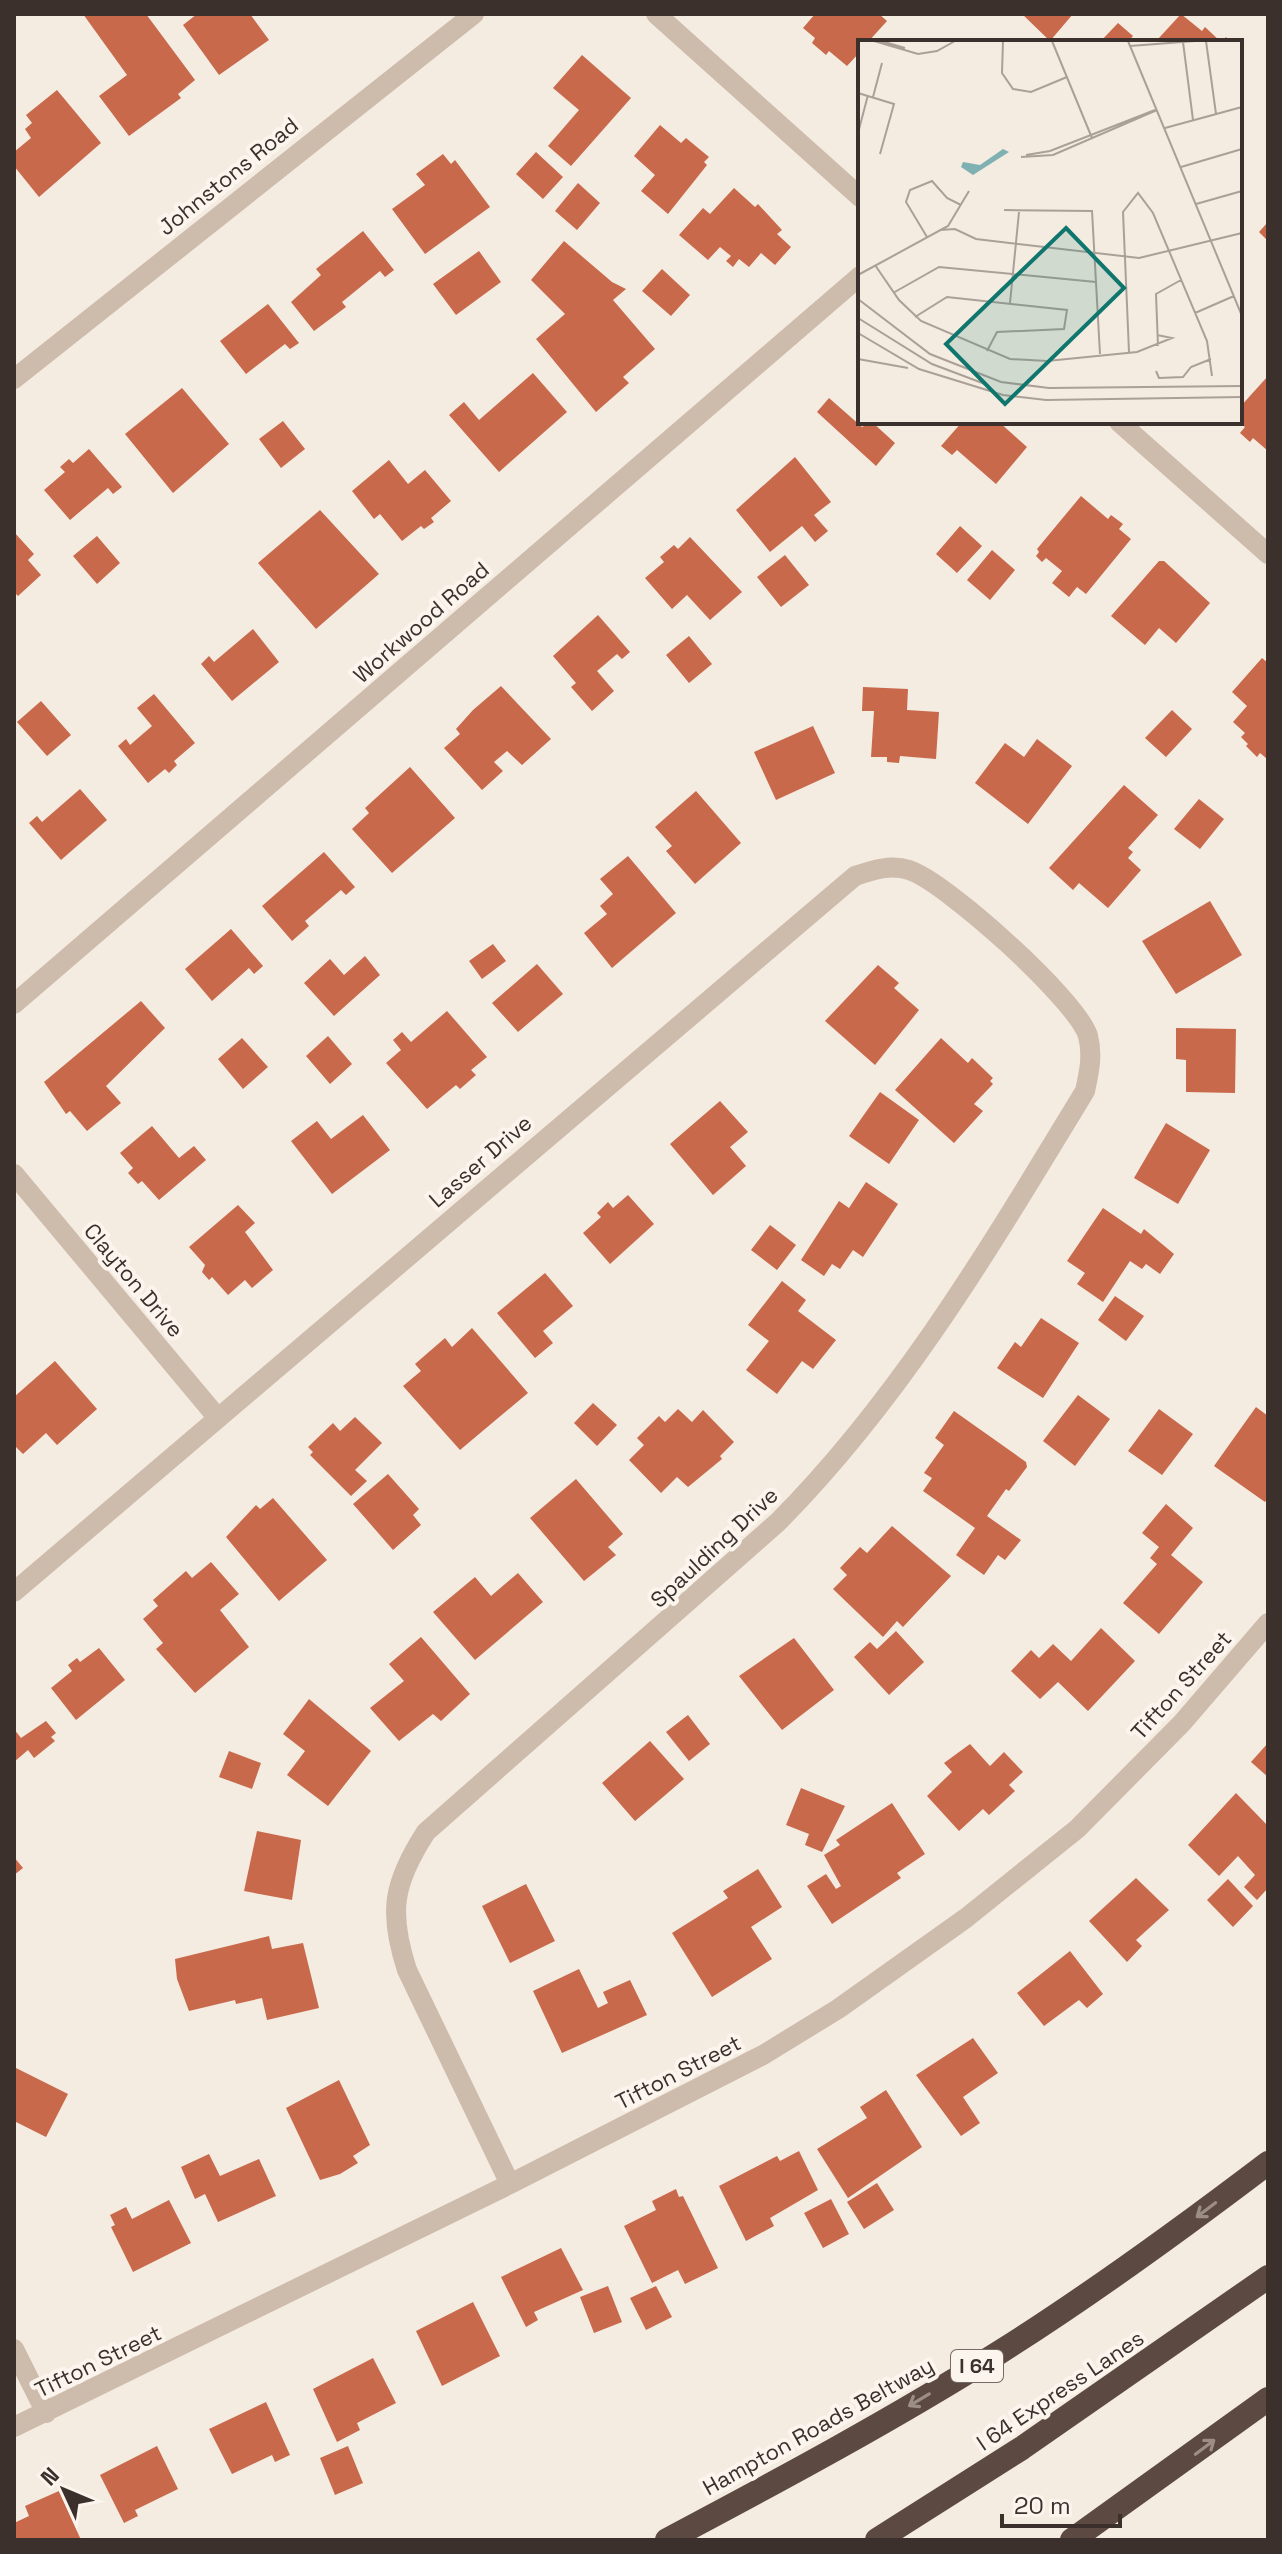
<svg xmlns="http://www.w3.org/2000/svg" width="1282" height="2554" font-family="'Space Grotesk',sans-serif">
<rect width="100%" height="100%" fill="#f4ebe1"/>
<!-- building -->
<path fill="#c8694b" d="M83 14H146L195 80 178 94 181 98 129 136 99 96 127 75Z
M197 14H250L269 40 219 75 183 25Z
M815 14H879L887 21 868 42H860V52L847 66 829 51 826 55 812 43 815 38 803 28Z
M1022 14H1073L1050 41Z
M1181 14 1202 31 1205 27 1221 42 1226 37 1231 42H1161L1158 39Z
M1118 23 1133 36 1128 42H1100Z
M582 55 631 98 571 166 548 146 579 110 553 88Z
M57 90 101 143 39 197 14 166V152L31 138 25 129 32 123 26 115Z
M660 125 681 143 686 138 709 157 704 162 707 165 668 214 641 191 655 175 634 156Z
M536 152 563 177 543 199 516 174Z
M443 154 451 164 455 160 490 207 425 254 392 209 425 185 416 174Z
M578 183 600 203 577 230 555 211Z
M734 188 755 207 758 204 782 230 777 234 791 247 775 265 761 253 749 267 739 259 733 267 726 261 731 256 720 247 708 260 679 235 703 208 710 214Z
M1268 222V241L1259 232Z
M363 231 394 270 385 277 380 271 342 302 346 307 314 331 291 302 321 275 316 269Z
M564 241 612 282 626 289 613 300 655 349 623 377 629 383 596 412 536 339 565 314 531 280Z
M479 251 501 282 456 315 433 284Z
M662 269 690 295 671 316 642 291Z
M268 304 299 343 290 349 285 344 246 374 220 341Z
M533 373 567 412 499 472 449 415 464 402 479 420Z
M1268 376V451L1253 438 1250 442 1240 433 1245 427 1240 423V407Z
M182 388 229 444 173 493 125 434Z
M829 398 862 427 872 422 895 443 876 466 817 412Z
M283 421 305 449 281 468 259 439Z
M962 422H999L1027 447 996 484 957 450 952 455 941 446Z
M89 449 122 487 113 494 108 488 70 520 44 490 65 472 60 467 69 459 73 463Z
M795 457 831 502 814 515 828 531 815 542 802 526 770 552 736 510Z
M389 460 408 484 425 470 451 501 431 518 434 522 424 529 421 526 402 541 380 514 374 519 352 491Z
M1081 496 1108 519 1111 515 1123 524 1119 529 1131 539 1086 594 1077 587 1069 597 1052 583 1062 571 1046 558 1042 562 1036 556 1039 552 1037 549Z
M320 510 379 574 316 629 258 563Z
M960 526 982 546 957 573 936 554Z
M14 532 34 554 28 560 41 575 18 596 14 592Z
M97 536 120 563 97 584 73 556Z
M690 537 742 592 710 620 687 595 672 609 645 578 664 562 660 557 674 545 678 549Z
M992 550 1015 570 990 600 967 580Z
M785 555 809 585 781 607 757 577Z
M1159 561H1164L1210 603 1176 643 1159 628 1145 645 1111 616Z
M598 615 630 652 622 659 617 654 597 671 614 691 592 711 571 687 576 683 553 656Z
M253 629 279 662 232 701 201 664 209 656 214 662Z
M689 636 712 664 689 683 666 655Z
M1262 658 1268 663 1266 758 1260 753 1257 757 1246 746 1248 744 1241 737 1245 733 1233 722 1247 706 1232 692Z
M501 686 551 739 522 765 507 751 494 762 503 771 482 790 444 748 460 734 456 729 473 710Z
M863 687 908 689 907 710 939 712 936 759 900 756 899 763 887 762V757H871L874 711H862Z
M154 694 195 743 174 761 177 765 169 773 165 769 148 783 118 746 126 739 130 745 152 726 137 708Z
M41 701 71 735 47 756 17 722Z
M1172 710 1192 729 1166 757 1145 738Z
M813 726 835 773 776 800 754 752Z
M1037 739 1072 766 1028 824 975 783 1005 743 1024 757Z
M410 767 455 818 392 873 352 829 369 813 365 808Z
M1124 785 1158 815 1128 848 1133 852 1128 858 1141 870 1108 908 1079 883 1073 890 1049 868Z
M80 789 107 820 61 860 29 823 37 816 42 822Z
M696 791 741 843 695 884 666 851 672 846 655 827Z
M1199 799 1224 819 1200 849 1174 829Z
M324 852 355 887 346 895 341 890 305 921 309 926 292 941 262 906Z
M628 856 676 913 612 968 584 933 607 914 600 906 613 894 600 879Z
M1210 901 1242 955 1176 994 1142 941Z
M231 929 263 966 254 974 249 968 212 1001 185 969Z
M493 944 506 961 482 979 469 961Z
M365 956 380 975 334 1016 304 983 330 959 344 975Z
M537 964 563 994 518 1032 492 1003Z
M878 965 899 983 894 988 919 1010 875 1065 825 1021Z
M141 1001 165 1028 106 1086 121 1103 87 1131 70 1111 66 1114 44 1082Z
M447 1011 487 1057 471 1070 476 1075 460 1089 456 1085 427 1109 386 1063 401 1050 393 1040 402 1032 411 1042Z
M1176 1028 1236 1029 1235 1093 1186 1092V1060L1176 1059Z
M328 1036 352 1064 330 1084 306 1056Z
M242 1038 268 1067 243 1089 218 1059Z
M941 1038 968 1063 972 1058 993 1078 990 1081 993 1084 974 1104 983 1111 954 1143 895 1090Z
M880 1092 919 1120 889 1164 849 1136Z
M720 1101 748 1132 730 1147 746 1166 713 1195 670 1144Z
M363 1115 390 1150 332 1194 291 1141 317 1121 331 1139Z
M1166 1123 1210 1150 1178 1204 1134 1178Z
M152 1126 179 1158 194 1146 206 1160 159 1200 142 1181 138 1184 128 1173 133 1168 120 1153Z
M866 1182 898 1204 863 1257 853 1250 840 1269 832 1264 824 1276 801 1260 839 1201 849 1208Z
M628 1195 654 1224 610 1264 583 1233 601 1217 597 1213 608 1202 613 1208Z
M238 1205 255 1223 245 1232 273 1270 252 1288 245 1280 228 1295 212 1277 209 1280 202 1272 205 1265 189 1247Z
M1103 1208 1141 1234 1144 1229 1174 1254 1160 1274 1146 1264 1142 1269 1130 1261 1103 1302 1077 1284 1085 1273 1067 1261Z
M770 1225 796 1245 777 1270 751 1250Z
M545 1273 573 1306 543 1331 553 1343 535 1358 497 1313Z
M782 1281 806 1300 798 1311 836 1340 813 1369 802 1361 777 1394 746 1370 769 1341 748 1325Z
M1115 1296 1144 1316 1126 1341 1098 1320Z
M1041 1318 1079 1343 1043 1398 997 1368 1015 1342 1021 1347Z
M472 1328 528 1393 460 1450 403 1386 421 1371 415 1364 445 1338 452 1347Z
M55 1361 97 1409 57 1445 46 1433 23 1454 14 1445V1397Z
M1078 1395 1110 1419 1075 1466 1043 1441Z
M593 1403 617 1425 597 1446 574 1423Z
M1256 1407 1268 1416V1497L1265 1502 1214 1466Z
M678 1409 692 1422 703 1410 734 1442 720 1456 722 1459 688 1487 677 1477 661 1493 629 1460 644 1445 637 1438 659 1416 665 1422Z
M1159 1409 1193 1434 1162 1475 1128 1451Z
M954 1411 1026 1462 1027 1467 1009 1491 1006 1489 987 1516 1021 1540 1005 1560 998 1555 984 1575 956 1555 975 1528 923 1491 932 1478 924 1473 944 1445 935 1438Z
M355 1417 382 1443 355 1470 367 1481 351 1496 310 1455 313 1452 308 1447 333 1423 340 1431Z
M388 1474 419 1509 413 1515 421 1525 393 1550 353 1504Z
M576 1479 623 1534 608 1547 616 1555 584 1581 530 1518Z
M273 1498 327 1560 279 1601 226 1537 256 1505 260 1509Z
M1166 1504 1193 1528 1171 1555 1203 1582 1159 1634 1123 1603 1157 1564 1150 1558 1159 1547 1142 1533Z
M892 1526 951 1576 903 1627 897 1621 883 1637 833 1589 847 1575 840 1568 860 1547 867 1553Z
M211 1562 239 1594 220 1610 249 1647 195 1693 156 1649 163 1643 143 1619 158 1606 153 1600 186 1571 192 1578Z
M518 1573 543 1602 475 1660 433 1612 475 1577 491 1596Z
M1101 1628 1135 1661 1088 1711 1058 1682 1040 1699 1011 1671 1031 1650 1039 1658 1053 1644 1071 1661Z
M896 1631 924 1662 889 1695 854 1657 870 1642 877 1649Z
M421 1637 470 1694 441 1721 433 1714 399 1741 370 1708 404 1681 389 1664Z
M794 1638 834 1690 782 1730 739 1676Z
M99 1648 125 1680 76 1720 51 1688 72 1671 68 1665 77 1658 80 1662Z
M309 1699 371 1751 328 1806 287 1775 305 1751 283 1734Z
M688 1715 710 1744 689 1761 666 1732Z
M46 1721 56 1733 51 1737 55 1741 34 1758 28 1750 14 1762V1729L21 1738Z
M650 1741 684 1779 635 1821 602 1783Z
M1268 1743V1777L1251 1762Z
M970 1744 990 1766 1004 1752 1023 1772 1009 1785 1015 1791 989 1815 983 1809 959 1831 927 1796 952 1772 944 1763Z
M229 1751 261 1763 252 1789 219 1777Z
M801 1788 845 1806 822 1852 805 1845 809 1834 786 1825Z
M1236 1793 1268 1826V1888L1257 1900 1244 1887 1255 1875 1238 1856 1219 1876 1188 1845Z
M892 1803 925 1854 897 1873 901 1878 832 1924 807 1886 826 1874 836 1889 841 1886 824 1855 840 1845 836 1840Z
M257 1831 301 1840 292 1900 244 1891Z
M14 1857 23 1868 14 1875Z
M758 1869 782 1907 751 1927 772 1959 712 1997 672 1933 728 1898 723 1891Z
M1136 1878 1169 1910 1136 1940 1142 1946 1127 1962 1089 1921Z
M1228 1879 1253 1906 1233 1927 1207 1900Z
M526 1884 555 1941 510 1963 482 1906Z
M269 1936 272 1949 303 1943 319 2008 267 2020 262 1998 236 2004 235 2000 189 2011 177 1979 175 1959Z
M1070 1951 1103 1994 1087 2008 1079 2000 1044 2026 1017 1993Z
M579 1969 598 2008 608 2003 603 1992 630 1980 647 2015 562 2053 533 1991Z
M973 2038 998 2073 963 2097 980 2123 961 2136 916 2075Z
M14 2067 68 2094 46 2137 14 2121Z
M339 2080 370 2145 353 2156 358 2163 340 2174 320 2180 286 2108Z
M886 2090 922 2147 848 2198 817 2149 867 2118 860 2107Z
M799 2151 818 2190 770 2218 774 2226 746 2241 719 2186 777 2156 780 2161Z
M209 2154 220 2176 259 2159 276 2196 218 2222 205 2194 195 2199 181 2167Z
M877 2183 894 2210 864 2229 847 2202Z
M676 2189 679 2197 683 2196 718 2268 685 2284 678 2270 652 2283 624 2226 656 2210 652 2201Z
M831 2199 849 2234 823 2248 804 2213Z
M169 2200 191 2243 133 2272 111 2227 115 2225 110 2215 126 2207 132 2219Z
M561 2248 583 2290 534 2312 538 2320 526 2327 501 2277Z
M608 2286 622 2322 594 2333 580 2297Z
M656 2286 672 2317 646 2330 630 2298Z
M473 2302 500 2356 442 2386 416 2331Z
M373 2358 396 2403 357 2423 360 2430 337 2442 313 2389Z
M266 2402 290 2455 275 2462 272 2455 232 2474 209 2429Z
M157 2446 178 2489 135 2510 138 2516 124 2523 100 2475Z
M348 2446 363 2483 335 2495 320 2458Z
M59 2491 81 2540H14V2523L29 2516 25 2506Z"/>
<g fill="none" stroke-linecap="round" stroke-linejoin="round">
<!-- minor -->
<path stroke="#cdbbac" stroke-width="20" d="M656 14 860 197
M1119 422 1268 554
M14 1004 860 276
M14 1174 217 1417
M14 1592 855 876C873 870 891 864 909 870 945 881 1078 1001 1088 1036 1093 1055 1089 1073 1085 1091 993 1242 903 1396 778 1522L426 1832C393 1883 388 1912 407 1970L510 2184
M14 2349 46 2413
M14 2427 510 2184 763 2055 838 2009 966 1918 1077 1829 1182 1723 1268 1623"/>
<!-- tertiary -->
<path stroke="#cdbbac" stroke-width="20" d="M14 379 474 14"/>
<!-- motorway -->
<path stroke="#5c4a42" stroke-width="24" d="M667 2540C780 2480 892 2420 1000 2352 1092 2294 1181 2229 1268 2163
M877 2540 1022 2448 1268 2277
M1072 2540 1268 2399"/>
</g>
<!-- one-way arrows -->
<defs><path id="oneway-shaft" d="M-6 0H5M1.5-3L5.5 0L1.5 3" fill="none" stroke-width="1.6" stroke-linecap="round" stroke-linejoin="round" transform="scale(2)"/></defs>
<g stroke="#9c8e87">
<use href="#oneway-shaft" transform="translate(1206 2210) rotate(143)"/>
<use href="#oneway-shaft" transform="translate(919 2400) rotate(149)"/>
<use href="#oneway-shaft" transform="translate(1205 2447) rotate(-37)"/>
</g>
<g text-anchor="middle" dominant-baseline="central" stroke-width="8" stroke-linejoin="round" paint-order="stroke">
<!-- shield labels -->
<rect fill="#fbf5ee" stroke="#756b66" stroke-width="2" x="951" y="2350" width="52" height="32" rx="6"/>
<g font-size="20" font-weight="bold" fill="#3b302b">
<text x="977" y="2366">I 64</text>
</g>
<!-- street labels -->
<g font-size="22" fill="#3b302b" stroke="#fbf5ee">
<text transform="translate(228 176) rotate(-39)">Johnstons Road</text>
<text transform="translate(421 622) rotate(-41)">Workwood Road</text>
<text transform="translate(480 1161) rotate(-41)">Lasser Drive</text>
<text transform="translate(134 1280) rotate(50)">Clayton Drive</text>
<text transform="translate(714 1547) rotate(-43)">Spaulding Drive</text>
<text transform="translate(1181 1685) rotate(-48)">Tifton Street</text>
<text transform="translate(678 2072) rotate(-27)">Tifton Street</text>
<text transform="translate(98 2361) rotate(-26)">Tifton Street</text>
<text transform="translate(1060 2390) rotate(-34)">I 64 Express Lanes</text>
<text transform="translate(818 2426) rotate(-29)">Hampton Roads Beltway</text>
</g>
</g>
<!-- overview -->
<g transform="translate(858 40)">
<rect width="384" height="384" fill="#f4ebe1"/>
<path d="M145 109 151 112 115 135 103 127 105 122 122 125Z" fill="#7fb0b2"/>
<path fill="none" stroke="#aaa098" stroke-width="2" d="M16 1 60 14 79 11 97 1M23 1 47 8M145 1 144 33 155 49 173 52 209 37M194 1 234 98M270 1 384 276M348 1 358 74M325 2 335 80M272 6 337 1M0 53 36 64 22 114M15 57 24 23M307 88 384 67M0 93 10 55M168 115 192 111 297 70M163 117 195 115 299 70M323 127 384 109M338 164 384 151M146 170 234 171 242 314M82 190 97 189 118 199 281 218 384 193M69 197 48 162 52 150 74 141 89 158 103 165M17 225 41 260 63 281 152 319 189 321 279 312 314 298 299 295M0 235 90 186 111 151M35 253 81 227 238 242M0 259 72 314 143 342 191 348 384 346M152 263 161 172M337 273 376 256M57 277 89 257 209 270 206 289 139 292 129 311M0 278 74 324 127 344M0 293 61 329 145 355 188 360 384 357M300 306 298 254 323 240M271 312 265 172 280 153 295 173 349 301 354 336M0 319 50 328M298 331 301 338 325 337 333 327 353 319"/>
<path fill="#0f766e" fill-opacity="0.15" stroke="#0f766e" stroke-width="4" d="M208 188 266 248 147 364 88 304Z"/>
<rect width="384" height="384" fill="none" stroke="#3b302b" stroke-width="4"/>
</g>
<!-- border -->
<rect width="1282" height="2554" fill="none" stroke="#3b302b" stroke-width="32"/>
<!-- north arrow -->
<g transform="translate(64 2490) rotate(314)" stroke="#fbf5ee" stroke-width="6" paint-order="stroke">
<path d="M0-6L14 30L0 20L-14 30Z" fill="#3b302b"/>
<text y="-12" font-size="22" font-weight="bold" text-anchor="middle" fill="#3b302b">N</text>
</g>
<!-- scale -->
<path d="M1002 2514v12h118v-12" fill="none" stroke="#3b302b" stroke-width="4"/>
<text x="1014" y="2514" font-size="24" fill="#3b302b" stroke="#fbf5ee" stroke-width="6" paint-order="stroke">20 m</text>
</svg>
